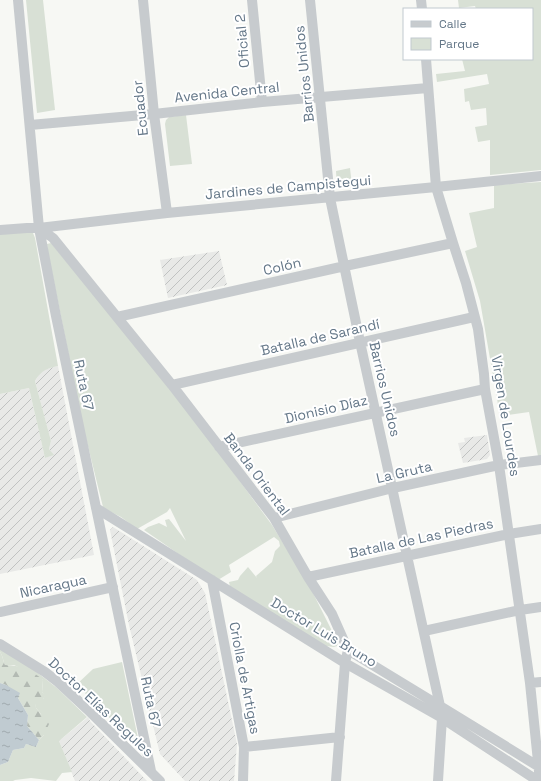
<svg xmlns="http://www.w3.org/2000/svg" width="541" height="781" font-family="'Space Grotesk',sans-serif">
<defs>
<pattern id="industrial-furrows" width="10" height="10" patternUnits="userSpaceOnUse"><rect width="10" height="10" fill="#e8e9e7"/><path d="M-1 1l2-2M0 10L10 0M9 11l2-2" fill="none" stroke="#c0c2c1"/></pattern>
<pattern id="forest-firs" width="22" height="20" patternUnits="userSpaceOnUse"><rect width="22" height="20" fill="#d8e0d5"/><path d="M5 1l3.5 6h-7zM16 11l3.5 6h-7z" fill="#b3bab3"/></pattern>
<pattern id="water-ripples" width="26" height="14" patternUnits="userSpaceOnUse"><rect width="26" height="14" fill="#c0cbd1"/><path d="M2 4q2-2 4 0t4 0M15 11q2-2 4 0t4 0" fill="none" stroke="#a0aaaf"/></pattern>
</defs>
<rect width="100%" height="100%" fill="#f7f8f4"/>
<!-- industrial -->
<path fill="url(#industrial-furrows)" d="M219 251 227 285 168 298 160 260Z
M58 366 94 555 0 574V394L29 388 45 458 53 455 49 449 51 441 35 381 40 373 46 369Z
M487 435 490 455 487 459 463 463 458 443 465 442 464 438Z
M113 527 197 580 205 593 237 744 234 781H185L160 754 129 625 110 530Z
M88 717 90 721 147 781H75L59 741Z"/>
<!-- green -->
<path fill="#d8e0d5" d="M26 0H43L55 110 37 113Z
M458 0H541V170L490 175V140L478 142 475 127 487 125 486 108 471 110 469 101 465 102 464 89 489 84 487 74 437 82 436 74 465 71 462 59H532V9H476L475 6 459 8Z
M186 115 192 164 170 166 165 124 166 120 169 117Z
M350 168 352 186 337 188 336 171Z
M541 182V456H538L529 412 500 416 480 301 465 251 477 247 469 213 494 208V185Z
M30 231 33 233 35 238 58 366C46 369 42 370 35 381L51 441 49 449 54 455 45 458 29 388 0 394V234Z
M51 243 173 390 272 525 310 587 338 643 337 646 334 647 326 646 230 587 229 582 238 580 240 576 248 567 257 578 256 576 272 562 275 551 280 546 279 541 274 537 229 565 231 572 218 580 183 557 144 530 148 527 159 523 167 527 165 520 169 519 186 541 170 508 167 512 137 529 121 517 105 509 103 507 83 426 48 252 47 244Z
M0 648 34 670 57 688 87 717 59 741 72 772 62 773 56 781 31 778 15 780 13 781H0V765L8 762 13 750 24 748 26 744 36 747 39 740 44 735 41 714 36 708 34 699H43L45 695 42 692 43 680 14 665H5C3 661 3 656 0 652Z
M122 662 139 743 137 745 135 744 87 695 76 685 93 669Z"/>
<!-- forest -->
<path fill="url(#forest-firs)" d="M0 652C3 656 3 661 5 665 20 665 32 670 43 680L42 692 46 695 43 699H35L36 708 49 724 44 735 39 740 27 726 28 715 18 698 6 685 0 683Z"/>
<!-- water -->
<path fill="url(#water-ripples)" d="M0 683 6 685 20 693 18 698 28 715 27 726 39 740 36 747 26 744 24 748 13 750 8 762 0 765Z"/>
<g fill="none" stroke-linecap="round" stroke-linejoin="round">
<!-- minor -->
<path stroke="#c7cbce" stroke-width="10" d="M18 0 39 228 56 316 151 771
M143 0 154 114 167 213
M252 0 262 102
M310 0 330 198 360 342 440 706 442 718 438 781
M421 0 422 9
M426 59 436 187 453 243 466 283 478 329 484 374 485 389 499 465 530 683 540 781
M30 125 154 114 262 102 428 88
M39 228 53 238 172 385 274 518 308 577 332 614 348 650 345 663 336 781
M0 230 27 228H39L167 213 436 187 541 176
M117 317 345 266 453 243
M172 385 474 317
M219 447 485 389
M96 508 345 663 442 718 538 781
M274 518 393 488 499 465 541 460
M308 577 509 534 541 529
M212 580 244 747 243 781
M0 612 113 587
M424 631 520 610 541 607
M0 644 45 672 58 682 87 709 160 781
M348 650 440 706 541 768
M530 683 541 682
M244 747 340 737"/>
</g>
<g text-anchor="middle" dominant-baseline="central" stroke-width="4" stroke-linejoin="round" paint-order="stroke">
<!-- street labels -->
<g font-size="14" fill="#647788" stroke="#fff">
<text transform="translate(242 41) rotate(-95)">Oficial 2</text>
<text transform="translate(304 74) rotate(-96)">Barrios Unidos</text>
<text transform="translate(227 92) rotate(-6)">Avenida Central</text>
<text transform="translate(140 108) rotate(-96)">Ecuador</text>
<text transform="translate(288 187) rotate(-5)">Jardines de Campistegui</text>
<text transform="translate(282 266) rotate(-13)">Colón</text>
<text transform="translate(320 337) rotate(-13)">Batalla de Sarandí</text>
<text transform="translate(84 385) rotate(78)">Ruta 67</text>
<text transform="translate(385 389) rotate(77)">Barrios Unidos</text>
<text transform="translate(326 409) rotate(-13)">Dionisio Díaz</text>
<text transform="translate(506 416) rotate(81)">Virgen de Lourdes</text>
<text transform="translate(404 472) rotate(-13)">La Gruta</text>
<text transform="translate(257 474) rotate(53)">Banda Oriental</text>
<text transform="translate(421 538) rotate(-12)">Batalla de Las Piedras</text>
<text transform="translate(53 586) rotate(-12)">Nicaragua</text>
<text transform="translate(324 632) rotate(31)">Doctor Luis Bruno</text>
<text transform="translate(245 678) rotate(79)">Criolla de Artigas</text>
<text transform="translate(151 702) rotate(78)">Ruta 67</text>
<text transform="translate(101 707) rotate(43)">Doctor Elías Regules</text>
</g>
</g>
<!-- legend -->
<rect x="403" y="8" width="130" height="52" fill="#ffffff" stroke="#c1c9cf"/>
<rect x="411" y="21" width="20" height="6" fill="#c7cbce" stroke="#c1c9cf"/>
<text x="439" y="28" font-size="12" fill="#647788">Calle</text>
<rect x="411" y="38" width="20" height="12" fill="#d8e0d5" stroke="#c1c9cf"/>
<text x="439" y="48" font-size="12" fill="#647788">Parque</text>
</svg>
